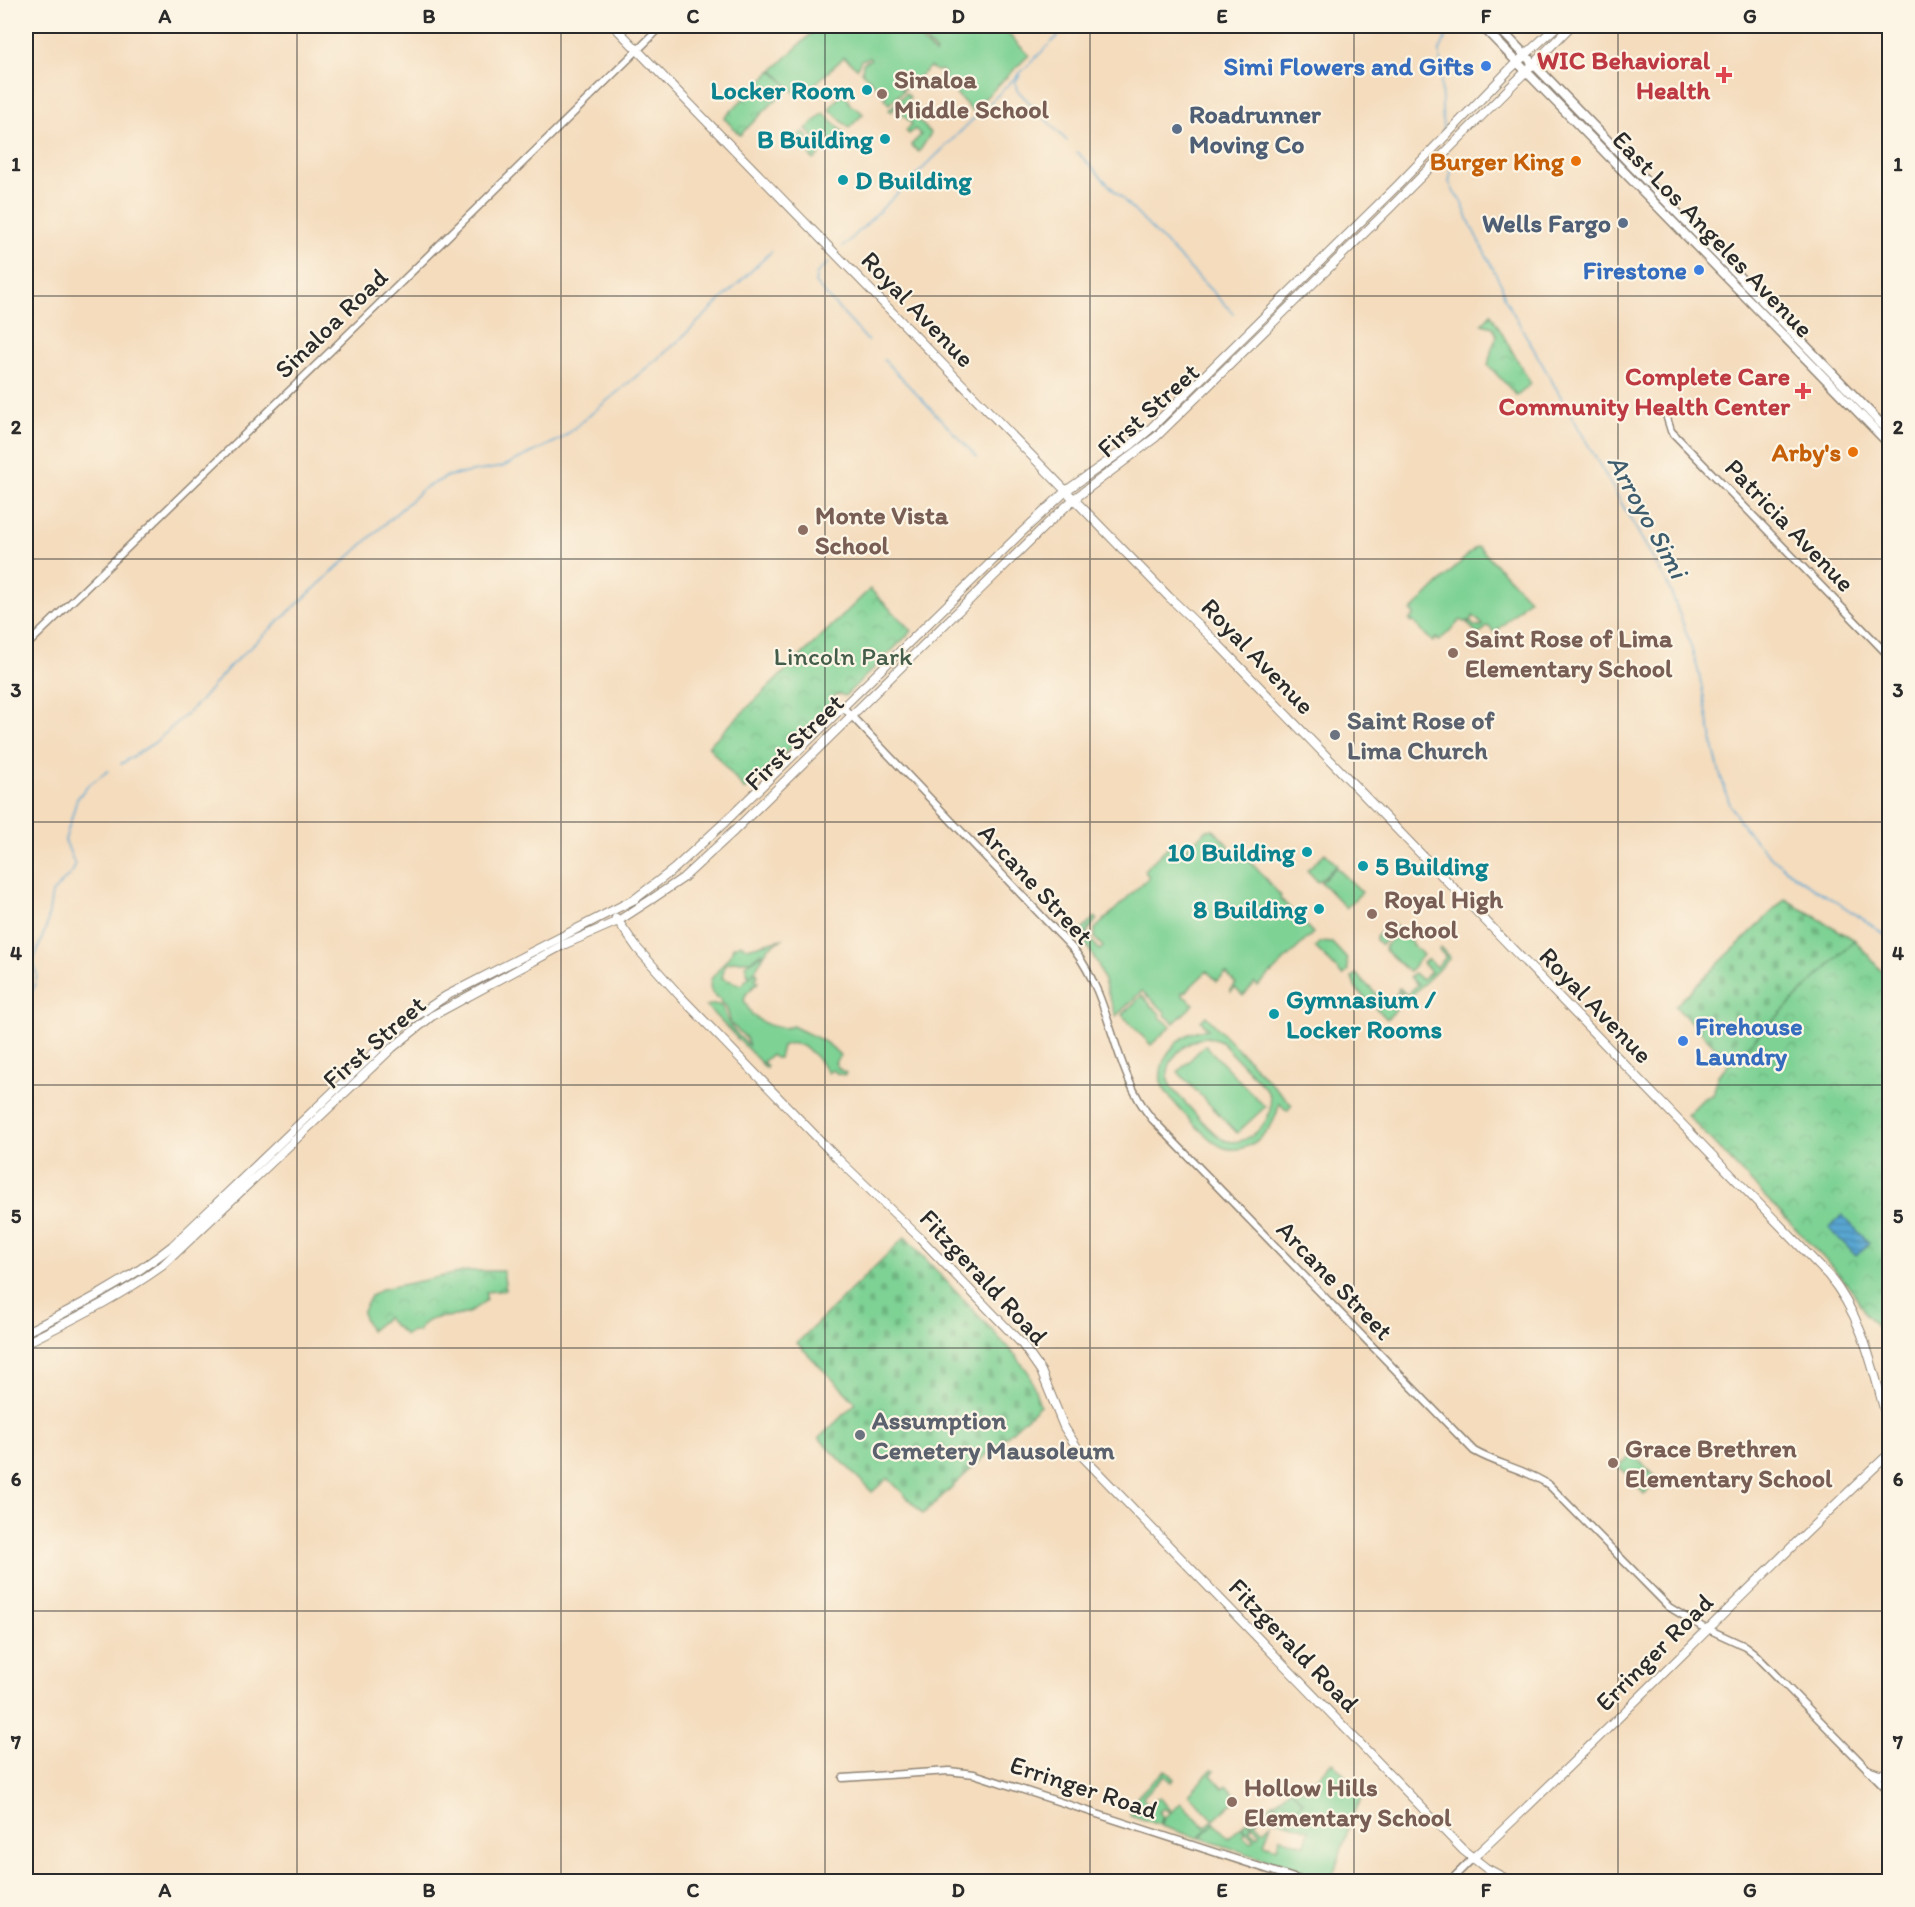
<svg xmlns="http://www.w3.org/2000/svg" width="1915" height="1907" font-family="Itim,sans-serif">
<defs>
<pattern id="cemetery-stones" width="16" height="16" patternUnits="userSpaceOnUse" patternTransform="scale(1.5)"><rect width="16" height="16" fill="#7ed294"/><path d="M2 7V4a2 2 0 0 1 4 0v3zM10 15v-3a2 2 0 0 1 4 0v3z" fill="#6db480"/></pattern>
<pattern id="park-crowns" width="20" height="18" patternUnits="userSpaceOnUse" patternTransform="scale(1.5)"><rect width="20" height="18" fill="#7ed294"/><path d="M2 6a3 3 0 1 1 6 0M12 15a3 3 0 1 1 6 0" fill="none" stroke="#6db480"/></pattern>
<pattern id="water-rules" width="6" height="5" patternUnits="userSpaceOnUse" patternTransform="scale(1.5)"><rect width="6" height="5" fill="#58a6d2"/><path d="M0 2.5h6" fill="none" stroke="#4987ab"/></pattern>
</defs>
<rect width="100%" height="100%" fill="#fcf5e5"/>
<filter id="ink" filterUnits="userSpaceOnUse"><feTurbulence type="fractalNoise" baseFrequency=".0167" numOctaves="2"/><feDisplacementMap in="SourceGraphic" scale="12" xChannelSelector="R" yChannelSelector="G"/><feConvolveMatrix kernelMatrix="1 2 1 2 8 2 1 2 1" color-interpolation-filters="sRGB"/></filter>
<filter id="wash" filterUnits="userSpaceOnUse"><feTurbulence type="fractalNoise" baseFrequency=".008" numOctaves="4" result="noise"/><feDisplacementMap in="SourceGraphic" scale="24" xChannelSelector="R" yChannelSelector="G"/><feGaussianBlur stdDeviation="1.35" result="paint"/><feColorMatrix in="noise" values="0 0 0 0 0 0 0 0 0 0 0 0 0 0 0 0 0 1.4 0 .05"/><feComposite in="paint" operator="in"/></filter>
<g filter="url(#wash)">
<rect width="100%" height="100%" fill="#f4dcbd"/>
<!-- green -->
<path fill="#7ed294" stroke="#547e60" stroke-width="1.5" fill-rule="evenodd" d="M809 26H907L935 54 936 52 911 26H1000L1029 55 972 111 944 80 945 74 941 70 936 71 930 67 906 88 902 85 900 87 904 90 889 104 884 99 886 96 862 72 863 63 871 59 870 57 861 60 857 68 844 57 810 89 806 85 796 94 773 70 814 31Z
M843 93 848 99 850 105 858 109 863 114 849 128 829 109Z
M906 93 910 97 903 105 931 133 919 152 911 145 921 135 915 129 909 134 906 131 912 124 896 107 891 112 889 110Z
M824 113 843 132 825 149 806 129Z
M803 132 822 152 814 160 795 139Z
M1476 547H1479L1529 599 1495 633 1488 626 1478 635 1467 623 1471 622 1474 626 1480 627 1483 625 1473 616 1471 620 1464 622 1461 620 1439 641 1436 638 1433 642 1412 621 1411 622 1409 620 1414 615 1411 611Z
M1213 829 1236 854 1240 851C1256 867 1266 880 1281 896L1280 898 1313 933 1258 986 1255 983 1243 996 1235 988 1231 992 1230 990 1236 984 1226 973 1217 981 1207 971 1185 992H1182V995L1194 1004 1174 1023 1165 1015V1012L1142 991 1116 1016 1098 964 1079 933 1095 917 1097 919 1084 936 1087 933 1089 935 1090 939 1100 950 1103 947 1095 938V929L1149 877 1144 870 1173 842 1183 851 1207 830Z
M1325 853 1337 865 1318 882 1307 870Z
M1336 867 1362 892 1346 908 1321 882Z
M1391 922 1398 929 1381 945 1376 940V937Z
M1400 931 1423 955 1409 972 1385 950V946Z
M782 939C779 942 773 943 769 947 763 955 759 966 753 973L757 972 758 976 755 979 758 982 746 994 744 1000C747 1005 748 1010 752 1014 761 1024 781 1031 793 1026 810 1036 828 1039 840 1056L835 1063 839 1069 846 1073 845 1075 838 1074 832 1070 828 1073C820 1059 800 1036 782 1046L779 1058H775L771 1055 763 1062 767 1066 766 1068 706 1006C727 1000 722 1011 729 1024 733 1031 743 1040 749 1046L746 1038 731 1024 726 1006 722 1004 719 998C710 995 709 988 711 979L731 954 733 947 741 944 747 948ZM762 952 763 954 745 965 748 975H751L741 985 722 978 725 964 735 961H751Z
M1320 942 1332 943 1347 959 1348 971 1343 976 1315 947Z
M1441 948 1450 958 1408 999 1398 989 1400 988 1407 995 1419 983 1417 984 1410 977 1414 973 1422 980 1431 972 1423 963 1428 959 1436 967 1446 957 1439 950Z
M1356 974 1381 999 1373 1006 1356 989 1352 978Z
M1398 992 1406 1000 1387 1019 1375 1007 1384 999 1393 1009 1402 1000 1396 994Z
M1142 995 1150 1004V1006L1153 1007 1160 1014V1017L1171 1026 1151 1045 1122 1015Z
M1206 1016 1292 1105 1287 1111 1279 1103C1276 1127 1252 1155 1225 1148 1210 1144 1165 1096 1161 1082 1159 1070 1164 1057 1172 1048 1181 1037 1194 1030 1208 1029L1201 1021ZM1205 1037 1212 1038 1221 1042 1265 1088C1284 1111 1251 1150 1224 1140 1211 1134 1185 1101 1173 1090 1157 1067 1182 1042 1205 1037Z
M1205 1045 1265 1107 1237 1133 1178 1072Z
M1632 1454 1649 1470 1635 1484 1619 1466Z
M1650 1471 1659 1480 1644 1494 1636 1485Z
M1332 1762 1364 1796 1354 1812 1331 1881 1200 1838 1214 1823 1198 1838 1161 1826 1164 1818 1181 1803 1205 1827 1212 1821 1229 1838 1241 1827 1246 1831 1243 1835 1250 1842 1254 1839 1242 1826 1247 1821 1252 1826 1249 1829 1257 1836 1260 1833 1249 1820 1254 1816 1258 1819 1255 1822 1263 1830 1271 1823 1264 1844 1277 1848 1280 1837 1305 1845 1309 1830 1275 1819 1266 1810 1273 1803 1292 1821 1295 1818 1291 1813 1303 1802 1290 1788 1296 1783 1305 1790Z
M1212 1769 1215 1770 1211 1775 1223 1788 1226 1785 1238 1798 1214 1820 1189 1794Z
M1165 1770 1174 1779 1171 1782 1164 1776 1143 1797 1149 1808 1150 1805 1159 1797 1170 1809 1169 1812 1164 1808 1159 1812 1163 1816 1160 1825 1130 1815C1130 1798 1153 1782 1165 1770Z"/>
<!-- cemetery -->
<path fill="url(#cemetery-stones)" stroke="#547e60" stroke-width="1.5" d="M1785 899 1855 940 1731 1063 1675 1006Z
M905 1237 1016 1356 1029 1373 1040 1405 923 1514 888 1478 872 1492 819 1438 856 1403 797 1343Z"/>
<!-- park -->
<path fill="url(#park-crowns)" stroke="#547e60" stroke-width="1.5" d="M772 70 789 87 740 135 724 118Z
M1491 314 1531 384 1517 396 1488 365 1492 348 1497 336 1493 327 1482 324Z
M870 589 912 631 845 696 839 694 834 696 831 710 745 790 708 746Z
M1855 940 1889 980V1342L1865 1313 1852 1290 1836 1271 1687 1115 1704 1098 1713 1095 1718 1075Z
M468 1271H503L506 1290 486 1292V1300C481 1304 475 1309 470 1312 452 1321 426 1311 418 1332L412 1331 405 1335 386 1318 370 1331 362 1313 371 1296 382 1289Z
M1290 1788 1303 1802 1287 1817 1275 1803Z"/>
<!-- water -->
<path fill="url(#water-rules)" stroke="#42687e" stroke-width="1.5" d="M1842 1215 1869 1243 1856 1256 1829 1228Z"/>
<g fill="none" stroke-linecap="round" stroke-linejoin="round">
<!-- stream -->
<path stroke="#58a6d2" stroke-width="1.5" d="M1020 75 1015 82 1017 90 1067 141
M1443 134 1440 50 1445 39 1444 26
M1077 152 1233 313
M1446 157 1451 172 1449 182 1455 194 1460 199 1473 230 1502 286 1504 297 1667 583C1679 612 1691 643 1699 674 1707 709 1711 745 1722 780 1725 789 1727 798 1731 806 1739 822 1751 837 1764 850 1799 886 1851 905 1890 940
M843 247 1068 26
M829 262 817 273 815 283 868 341
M884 360 977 457
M121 764 157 741 200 701 230 666 423 489 448 476 502 467 561 439 674 345 772 251
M26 997 34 988 37 975 33 962 47 925 52 893 73 871 75 865 65 840 77 799 87 786 108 771"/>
</g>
</g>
<g filter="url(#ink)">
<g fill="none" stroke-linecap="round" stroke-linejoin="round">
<defs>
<path id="tertiary" d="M1667 418 1671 431 1890 657
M26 646 376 307 662 26
M843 707 1074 950C1113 1000 1112 1070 1152 1119L1474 1451C1498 1465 1526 1469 1549 1485L1669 1607 1697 1624 1745 1646 1754 1653 1890 1792
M843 1778 949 1771 974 1774 1306 1882
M1449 1882 1473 1858"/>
<path id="secondary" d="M614 26 1169 597 1214 640 1828 1275C1865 1319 1874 1376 1890 1430
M616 918 637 948 680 996 837 1158 920 1238 1022 1344 1041 1371 1064 1427 1083 1457 1463 1850 1486 1868 1512 1882
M26 1332C77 1307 127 1282 172 1246L403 1025 446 996 635 899 674 869 725 822 1021 533 1067 490 1131 445 1149 430 1398 185 1511 68 1557 26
M26 1343C73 1319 119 1297 162 1266L392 1048 432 1016 563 945 618 921 652 899 683 878 734 831 1047 524 1074 499 1156 437 1389 209 1571 26
M1868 1770 1879 1774 1890 1773
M1473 1858C1615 1726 1748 1585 1890 1453"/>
<path id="primary" d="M1482 26 1890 445
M1497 26 1890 433"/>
</defs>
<!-- tertiary casing -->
<use href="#tertiary" stroke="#908474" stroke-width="9"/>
<!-- secondary casing -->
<use href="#secondary" stroke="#908474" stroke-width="10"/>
<!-- primary casing -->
<use href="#primary" stroke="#908474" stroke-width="11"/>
<!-- tertiary -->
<use href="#tertiary" stroke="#fff" stroke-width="6"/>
<!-- secondary -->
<use href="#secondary" stroke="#fff" stroke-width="8"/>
<!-- primary -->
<use href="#primary" stroke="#fff" stroke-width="8"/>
</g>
</g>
<!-- grid -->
<path fill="none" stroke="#2b2b2b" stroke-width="1.5" stroke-opacity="0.55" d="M297 26V1882M561 26V1882M825 26V1882M1090 26V1882M1354 26V1882M1618 26V1882M26 296H1890M26 559H1890M26 822H1890M26 1085H1890M26 1348H1890M26 1611H1890"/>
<!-- markers -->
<g fill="#3f7fe0" stroke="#fcf5e5" stroke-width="2">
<circle cx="1486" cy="66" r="6"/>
<circle cx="1699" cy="270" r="6"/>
<circle cx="1683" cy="1041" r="6"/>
</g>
<g fill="#e0444e" stroke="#fcf5e5" stroke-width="2">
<path d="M1721 66h6v6h6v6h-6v6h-6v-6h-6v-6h6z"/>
<path d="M1800 382h6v6h6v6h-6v6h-6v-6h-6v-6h6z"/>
</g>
<g fill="#0f9aa8" stroke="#fcf5e5" stroke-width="2">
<circle cx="867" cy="90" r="6"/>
<circle cx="885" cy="139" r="6"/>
<circle cx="843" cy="180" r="6"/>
<circle cx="1307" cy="852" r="6"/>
<circle cx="1363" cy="866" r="6"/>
<circle cx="1319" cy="909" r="6"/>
<circle cx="1274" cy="1014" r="6"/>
</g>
<g fill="#8d6e63" stroke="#fcf5e5" stroke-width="2">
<circle cx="882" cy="94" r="6"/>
<circle cx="803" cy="530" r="6"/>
<circle cx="1453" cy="653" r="6"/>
<circle cx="1372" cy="914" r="6"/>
<circle cx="1613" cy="1463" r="6"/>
<circle cx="1232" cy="1802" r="6"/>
</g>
<g fill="#5c6f8a" stroke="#fcf5e5" stroke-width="2">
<circle cx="1177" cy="129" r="6"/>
<circle cx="1623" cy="223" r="6"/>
</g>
<g fill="#e8710a" stroke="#fcf5e5" stroke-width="2">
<circle cx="1576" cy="161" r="6"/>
<circle cx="1853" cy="452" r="6"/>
</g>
<g fill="#6b7280" stroke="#fcf5e5" stroke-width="2">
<circle cx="1335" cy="735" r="6"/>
<circle cx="860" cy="1435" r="6"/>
</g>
<g text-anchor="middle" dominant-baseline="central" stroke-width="4.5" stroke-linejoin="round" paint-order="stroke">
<!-- health labels -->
<g font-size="26" font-weight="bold" fill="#be3a42" stroke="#fcf5e5" text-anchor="end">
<text x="1710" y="60">WIC Behavioral<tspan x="1710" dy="30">Health</tspan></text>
<text x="1790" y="376">Complete Care<tspan x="1790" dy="30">Community Health Center</tspan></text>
</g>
<!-- shop labels -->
<g font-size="26" font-weight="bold" fill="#366cbe" stroke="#fcf5e5" text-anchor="end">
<text x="1474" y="66">Simi Flowers and Gifts</text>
<text x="1687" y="270">Firestone</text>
<text x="1695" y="1026" text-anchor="start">Firehouse<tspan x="1695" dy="30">Laundry</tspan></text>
</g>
<!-- education labels -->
<g font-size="26" font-weight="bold" fill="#785e54" stroke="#fcf5e5" text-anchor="start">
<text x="894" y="79">Sinaloa<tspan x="894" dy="30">Middle School</tspan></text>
<text x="815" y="515">Monte Vista<tspan x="815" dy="30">School</tspan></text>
<text x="1465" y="638">Saint Rose of Lima<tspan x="1465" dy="30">Elementary School</tspan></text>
<text x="1384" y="899">Royal High<tspan x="1384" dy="30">School</tspan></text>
<text x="1625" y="1448">Grace Brethren<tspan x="1625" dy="30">Elementary School</tspan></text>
<text x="1244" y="1787">Hollow Hills<tspan x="1244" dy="30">Elementary School</tspan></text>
</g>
<!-- culture labels -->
<g font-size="26" font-weight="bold" fill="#0d838f" stroke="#fcf5e5" text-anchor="end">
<text x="855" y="90">Locker Room</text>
<text x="873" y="139">B Building</text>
<text x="855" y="180" text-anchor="start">D Building</text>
<text x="1295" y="852">10 Building</text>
<text x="1375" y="866" text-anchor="start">5 Building</text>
<text x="1307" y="909">8 Building</text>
<text x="1286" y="999" text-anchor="start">Gymnasium /<tspan x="1286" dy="30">Locker Rooms</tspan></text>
</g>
<!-- service labels -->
<g font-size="26" font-weight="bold" fill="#4e5e75" stroke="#fcf5e5" text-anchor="start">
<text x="1189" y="114">Roadrunner<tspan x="1189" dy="30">Moving Co</tspan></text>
<text x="1611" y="223" text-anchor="end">Wells Fargo</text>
</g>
<!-- food labels -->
<g font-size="26" font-weight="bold" fill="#c56008" stroke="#fcf5e5" text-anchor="end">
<text x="1564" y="161">Burger King</text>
<text x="1841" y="452">Arby's</text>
</g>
<!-- street labels -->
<g font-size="26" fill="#2b2b2b" stroke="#fcf5e5">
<text transform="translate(1713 234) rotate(46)">East Los Angeles Avenue</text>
<text transform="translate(918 309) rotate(46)">Royal Avenue</text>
<text transform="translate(331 323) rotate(-44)">Sinaloa Road</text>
<text transform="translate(1148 410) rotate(-42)">First Street</text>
<text transform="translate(1790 525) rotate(46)">Patricia Avenue</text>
<text transform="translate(1258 656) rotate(46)">Royal Avenue</text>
<text transform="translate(794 742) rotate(-44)">First Street</text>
<text transform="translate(1036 884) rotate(47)">Arcane Street</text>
<text transform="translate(1596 1005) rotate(46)">Royal Avenue</text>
<text transform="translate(374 1042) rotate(-41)">First Street</text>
<text transform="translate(984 1277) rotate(47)">Fitzgerald Road</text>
<text transform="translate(1335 1280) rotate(46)">Arcane Street</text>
<text transform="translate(1294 1645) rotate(46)">Fitzgerald Road</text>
<text transform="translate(1654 1652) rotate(-45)">Erringer Road</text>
<text transform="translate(1084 1787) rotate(18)">Erringer Road</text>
</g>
<!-- park labels -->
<g font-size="26" fill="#445d4a" stroke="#fcf5e5">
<text x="843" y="656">Lincoln Park</text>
</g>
<!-- worship labels -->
<g font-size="26" font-weight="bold" fill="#5b616d" stroke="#fcf5e5" text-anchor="start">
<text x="1347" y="720">Saint Rose of<tspan x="1347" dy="30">Lima Church</tspan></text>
<text x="872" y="1420">Assumption<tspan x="872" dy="30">Cemetery Mausoleum</tspan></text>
</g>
<!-- water labels -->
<g font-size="27" font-style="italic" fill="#3d5c6e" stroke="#fcf5e5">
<text transform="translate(1648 516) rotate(61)">Arroyo Simi</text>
</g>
</g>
<!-- margin -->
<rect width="1915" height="1907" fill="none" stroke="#fcf5e5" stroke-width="66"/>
<rect x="33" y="33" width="1849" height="1841" fill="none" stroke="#2b2b2b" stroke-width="2"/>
<g font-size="20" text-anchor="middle" font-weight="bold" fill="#2b2b2b">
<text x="165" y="23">A</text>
<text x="429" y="23">B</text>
<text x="693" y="23">C</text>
<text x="958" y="23">D</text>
<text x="1222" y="23">E</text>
<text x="1486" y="23">F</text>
<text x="1750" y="23">G</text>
<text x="16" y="171">1</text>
<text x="1898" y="171">1</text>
<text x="16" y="434">2</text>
<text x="1898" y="434">2</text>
<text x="16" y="697">3</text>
<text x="1898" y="697">3</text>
<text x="16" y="960">4</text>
<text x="1898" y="960">4</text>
<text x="16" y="1223">5</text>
<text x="1898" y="1223">5</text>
<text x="16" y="1486">6</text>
<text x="1898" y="1486">6</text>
<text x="16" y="1749">7</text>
<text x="1898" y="1749">7</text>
<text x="165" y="1897">A</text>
<text x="429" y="1897">B</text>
<text x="693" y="1897">C</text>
<text x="958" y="1897">D</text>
<text x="1222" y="1897">E</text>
<text x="1486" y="1897">F</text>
<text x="1750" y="1897">G</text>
</g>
</svg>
